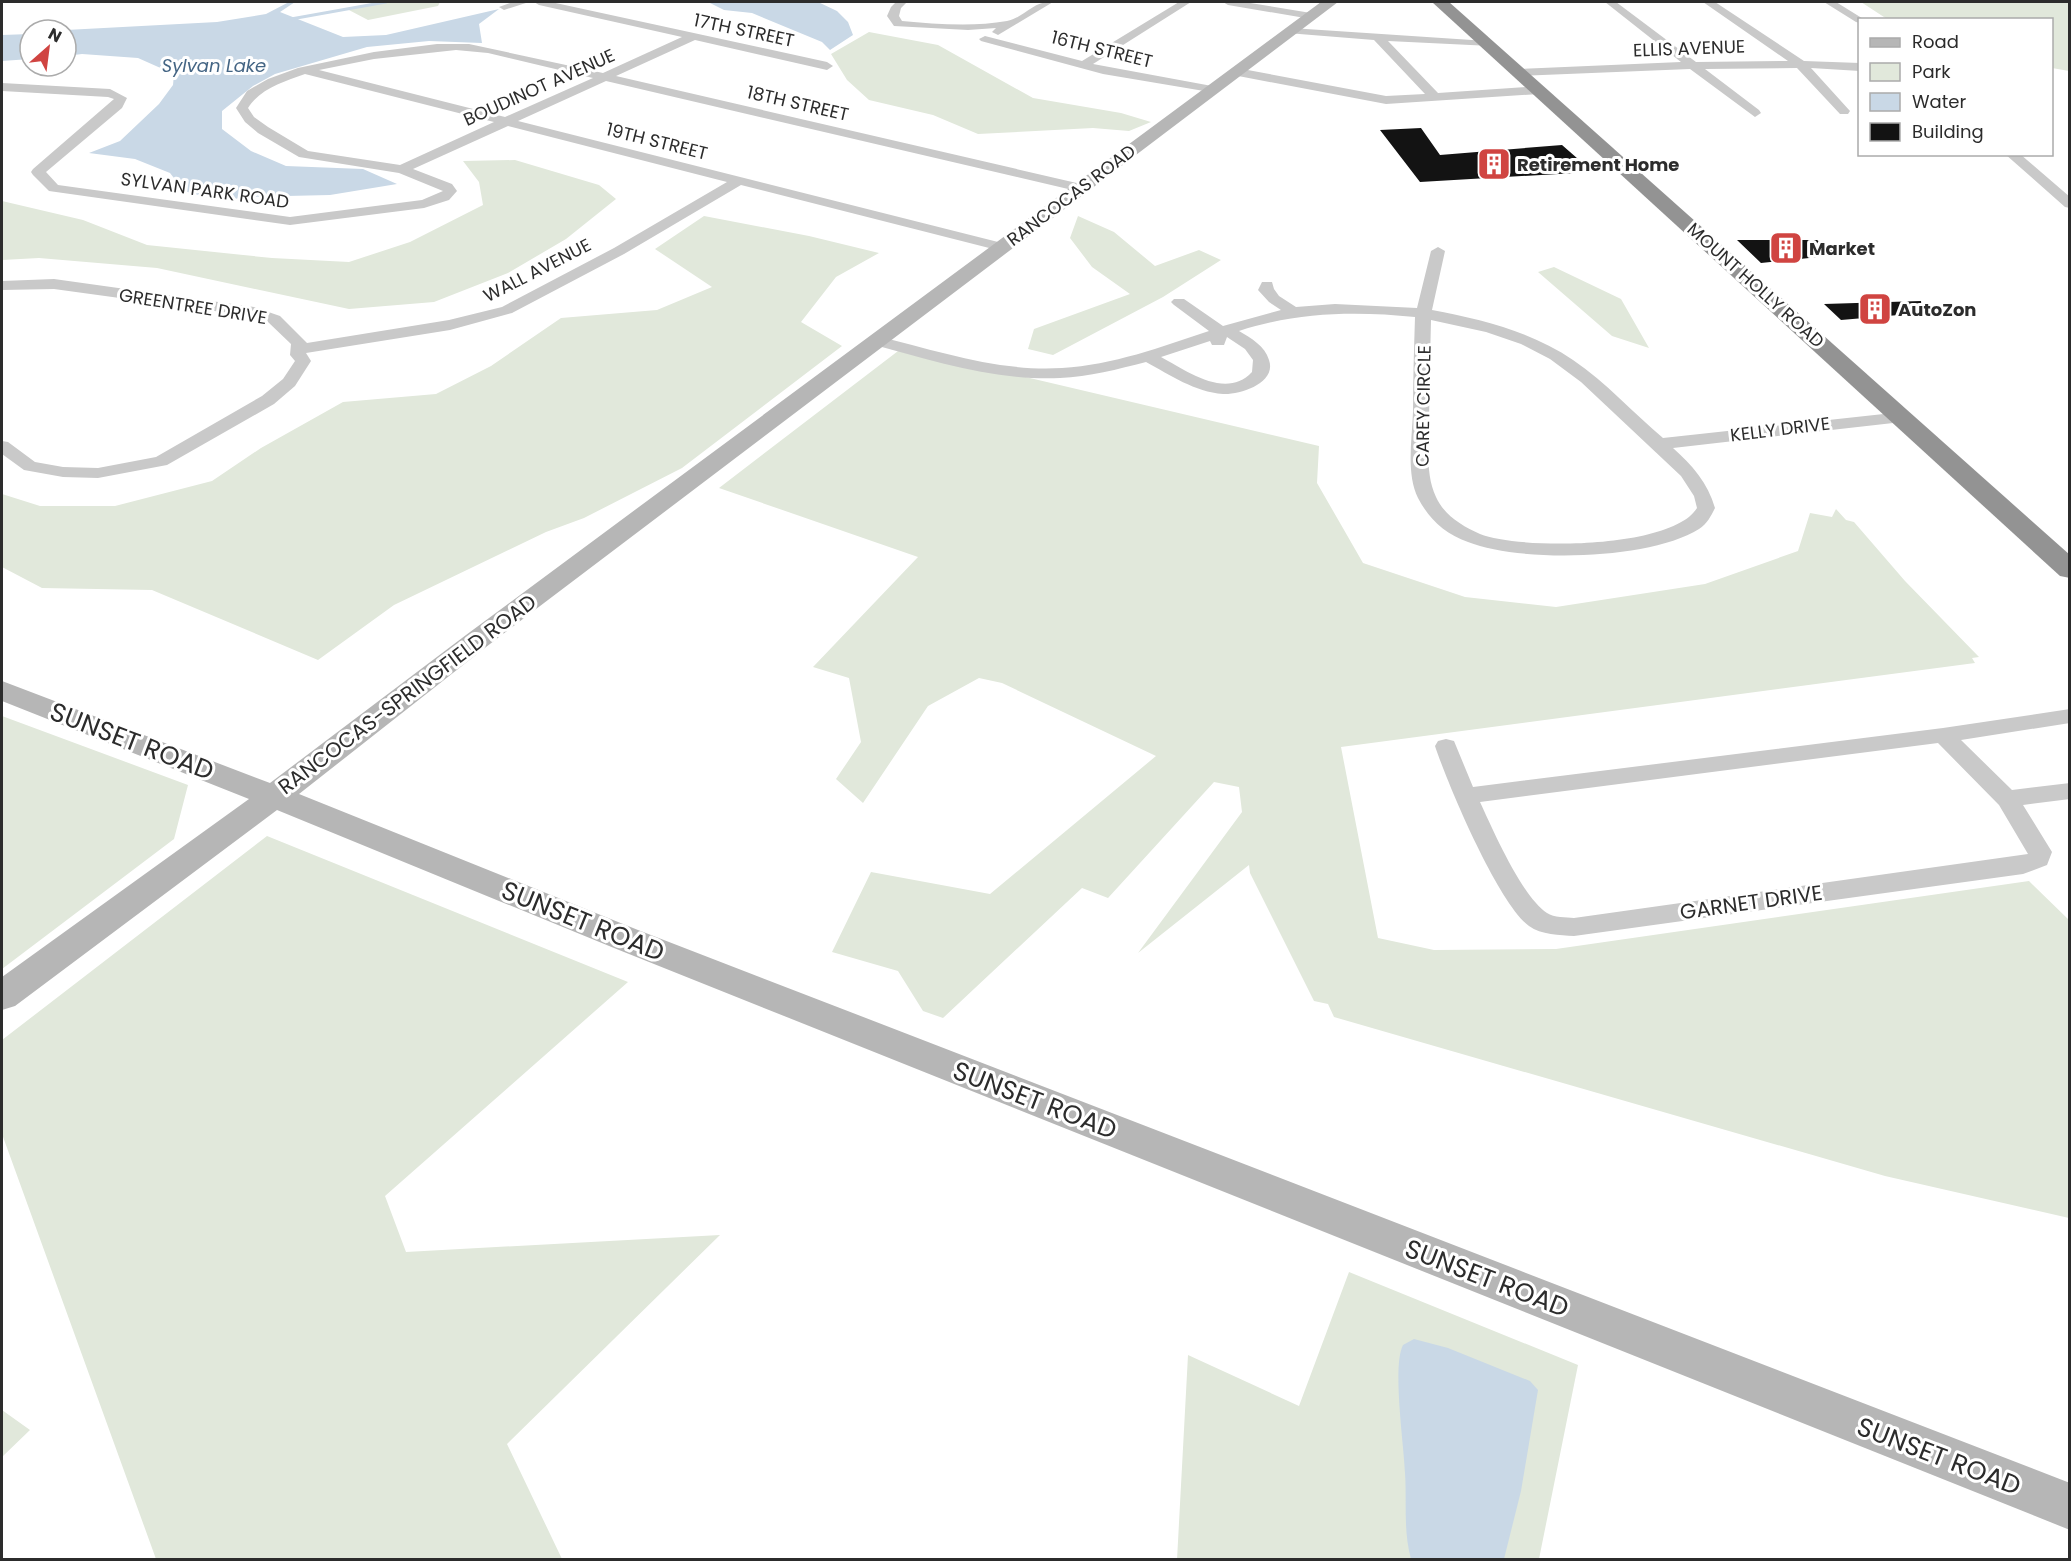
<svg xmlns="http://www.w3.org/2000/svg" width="2071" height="1561" font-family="Poppins,sans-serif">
<rect width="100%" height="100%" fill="#fff"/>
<!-- green -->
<path fill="#e1e8db" d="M386 2H440L438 6 368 20 347 9Z
M1861 2 2069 3V71L2052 68V20L1887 19Z
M869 32 938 45 1033 98 1121 113 1151 122 1129 131 1093 128 978 134 933 115 869 100 847 80 831 54Z
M515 160 599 185 616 199 566 239 508 273 434 302 349 309 157 268 39 258 2 260V201L83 220 147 245 272 258 349 262 410 242 483 205 479 182 463 161Z
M704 216 809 236 879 253 836 277 801 322 842 346 682 468 584 518 546 532 394 605 318 660 152 590 42 588 2 567V494L40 506H115L212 481 261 448 343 402 436 394 491 366 561 318 657 310 712 287 655 249Z
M1078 216 1114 232 1155 266 1199 250 1221 260 1163 297 1053 355 1028 349 1034 329 1130 294 1092 267 1070 238Z
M1554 267 1621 299 1649 348 1612 336 1538 272Z
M902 348 1319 446 1317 483 1363 563 1465 597 1556 607 1705 584 1798 551 1810 513 1832 517 1836 509 1846 520 1854 522 1905 581 1979 657 1972 658 1975 663 1341 747 1378 938 1434 950 1556 949 2029 881 2069 920V1218L1885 1176 1334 1017 1328 1004 1314 1001 1250 873 1249 865 1138 953 1242 812 1239 787 1214 782 1108 898 1082 888 943 1018 923 1011 898 971 832 952 871 872 990 894 1156 756 1002 683 979 678 928 706 863 803 836 779 861 742 849 678 813 667 918 557 719 488Z
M2 716 188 785 174 839 2 969Z
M267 836 628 982 385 1196 406 1252 720 1235 507 1444 562 1559H156L2 1134V1040Z
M1349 1272 1578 1365 1539 1559 1177 1560 1188 1355 1299 1406Z
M2 1410 30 1430 2 1457Z"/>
<!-- water -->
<path fill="#c9d8e6" d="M289 2H295L280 12 343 37 386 35 499 9 479 24 482 43 429 41 367 47 275 74 253 86 222 111V129L251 151 286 166 363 169 397 184 330 195 247 197 221 201 184 191 170 173 135 159 89 153 120 141 159 104 173 85 174 74 138 58 82 54 66 56V30L217 22 266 14Z
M708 2H818L837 11 848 22 853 35 830 50 822 42 752 13 724 10Z
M30 34V59L2 61V35Z
M1414 1339 1448 1348 1530 1381 1538 1390 1521 1491 1504 1559H1411C1403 1530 1407 1502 1405 1473 1404 1445 1392 1366 1403 1345Z"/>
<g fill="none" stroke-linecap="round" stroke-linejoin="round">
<!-- stream -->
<path stroke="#c9d8e6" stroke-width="3" d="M291 19 386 2"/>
</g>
<!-- building -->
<path fill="#131313" d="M1421 128 1440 155 1562 145 1593 172 1420 182 1380 130Z
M1737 240H1817L1838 255 1761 263Z
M1921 301 1922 313 1841 320 1824 304Z"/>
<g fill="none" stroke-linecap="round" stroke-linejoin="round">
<!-- street -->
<path fill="#c9c9c9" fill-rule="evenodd" d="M513 2H529L504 10 499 7Z
M534 2H551L827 62 833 66 827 70 695 40 616 76 1081 184 1088 188 1081 192 606 81 518 121 1006 244 1008 247 1001 251 741 185 624 254 512 313 450 330 306 353 311 361 295 386 274 404 167 465 98 478 63 477 24 470 2 454V441L8 442 35 462 63 467 98 468 156 457 262 396 283 379 295 361 290 355 291 344 268 322 251 316 54 289 2 290V281L54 279 254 307 280 316 307 343 449 320 502 307 614 248 727 182 508 126 413 169 452 184 457 191 449 200 424 208 290 225 49 191 33 175 31 172 33 169 114 99 108 97 2 91V83L110 89 127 98 122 108 46 172 58 185 290 217 422 200 443 191 399 173 299 157 258 133 245 122 236 108 247 91 268 79 298 68 374 52 437 44H469L603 73 682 37 539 5ZM456 50 488 53 593 78 505 117 319 70 374 59ZM305 74 494 122 400 165 308 151 268 127 254 117 248 108C261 88 283 82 305 74Z
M896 2H907L901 8 899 16 902 21C935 24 974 27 1007 21 1024 18 1034 0 1053 2L998 35 992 32 996 28 968 30 894 26 887 16 891 7Z
M1179 2H1191L1093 64 1212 86 1216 87V93L1103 74 981 41 979 39 985 36 1082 61Z
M1223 2H1244L1311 13 1317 16 1311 19 1228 5Z
M1605 2H1616L1696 62 1788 61 1703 2H1715L1804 61 1860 63V71L1811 68 1850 111 1848 114H1840L1797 68 1705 69 1759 110 1761 113 1755 117 1690 69 1516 76V70L1520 69 1681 62Z
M1824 2H1836L1865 20H1860V23L1856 22Z
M1291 28 1487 41 1493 44 1491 46 1388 41 1438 93 1539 86 1545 90 1539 94 1386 104 1233 75 1231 72 1237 68 1386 96 1425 94 1374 40 1287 33 1285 31Z
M2005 154H2020L2070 197V208L2065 207Z
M1438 247 1445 251 1432 310C1481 319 1532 332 1573 360 1606 382 1633 413 1663 438L1902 412 1908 413 1911 417 1908 421 1902 422 1673 448C1692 465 1708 483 1715 508 1711 516 1707 524 1699 529 1650 560 1521 563 1468 542 1445 534 1429 519 1418 498 1406 474 1412 439 1413 412 1413 381 1414 349 1415 317 1355 311 1297 312 1239 331 1251 338 1265 346 1269 360 1277 383 1240 395 1223 394 1195 392 1170 375 1146 362 1118 369 1089 377 1060 378 996 381 933 361 871 344L869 341 877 336C938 351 999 372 1062 368 1113 365 1161 347 1209 331L1174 305 1171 302 1174 299H1184L1223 326 1281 310 1269 302 1258 290 1262 282H1272L1274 289 1279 296 1296 307 1335 304 1417 308 1431 251ZM1431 320 1486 332 1521 344 1550 359 1581 382 1681 476 1694 496 1697 508C1672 549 1521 550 1480 534 1462 526 1444 515 1436 497 1425 474 1429 444 1429 420 1430 386 1430 353 1431 320ZM1227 337 1245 349 1253 360 1252 372C1226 400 1187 371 1161 357L1210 341 1212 345H1224Z
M2070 709V723L1961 740 2012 790 2070 783V799L2023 805 2052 852 2047 865 2023 874 1574 936C1560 935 1541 935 1529 926 1498 903 1448 785 1435 746L1438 741 1446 739 1454 741 1473 787 1943 728ZM1938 743 1999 805 2028 854 1574 918C1566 917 1554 918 1547 913 1522 897 1493 830 1480 802Z"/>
<!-- secondary -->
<path fill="#b6b6b6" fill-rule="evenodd" d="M1321 2H1338L486 647 299 794 638 930 2070 1483V1530L614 948 277 810 15 1006 2 1010V977L249 799 2 701V681L270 783 466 635Z"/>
<!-- highway -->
<path fill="#939393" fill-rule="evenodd" d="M1432 2H1449L2070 555V578L2060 576Z"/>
</g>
<!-- icons -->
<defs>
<symbol id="building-square" viewBox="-11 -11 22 22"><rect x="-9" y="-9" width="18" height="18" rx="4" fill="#d04441" stroke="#fff"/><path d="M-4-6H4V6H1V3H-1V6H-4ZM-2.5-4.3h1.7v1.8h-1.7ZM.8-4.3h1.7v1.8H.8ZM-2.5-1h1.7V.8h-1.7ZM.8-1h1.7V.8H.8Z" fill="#fff"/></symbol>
</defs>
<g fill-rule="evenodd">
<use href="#building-square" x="1475" y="145" width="38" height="38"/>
<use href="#building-square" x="1767" y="229" width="38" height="38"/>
<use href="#building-square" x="1856" y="290" width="38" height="38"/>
</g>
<g text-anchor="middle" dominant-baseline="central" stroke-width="6" stroke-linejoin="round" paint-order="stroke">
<!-- far-street labels -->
<g font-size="18" fill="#2c2c2c" stroke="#fff">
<text transform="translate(744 30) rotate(12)">17TH STREET</text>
<text transform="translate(1689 48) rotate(-2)">ELLIS AVENUE</text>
<text transform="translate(1102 49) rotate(14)">16TH STREET</text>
<text transform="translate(539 87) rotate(-24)">BOUDINOT AVENUE</text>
<text transform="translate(798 103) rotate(13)">18TH STREET</text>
<text transform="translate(657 141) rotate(14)">19TH STREET</text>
<text transform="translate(205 190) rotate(8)">SYLVAN PARK ROAD</text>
<text transform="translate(1071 195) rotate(-37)">RANCOCAS ROAD</text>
<text transform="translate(537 270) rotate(-27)">WALL AVENUE</text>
<text transform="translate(1756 285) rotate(42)">MOUNT HOLLY ROAD</text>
<text transform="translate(193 306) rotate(9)">GREENTREE DRIVE</text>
<text transform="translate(1423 406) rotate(-89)">CAREY CIRCLE</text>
<text transform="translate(1780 429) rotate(-7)">KELLY DRIVE</text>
</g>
<!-- far-water labels -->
<g font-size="18" font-style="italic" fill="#446584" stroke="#fff">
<text x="214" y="65">Sylvan Lake</text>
</g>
<!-- far-poi labels -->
<g font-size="18" font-weight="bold" fill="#2c2c2c" stroke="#fff" text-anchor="start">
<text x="1517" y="164">Retirement Home</text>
<text x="1809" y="248">Market</text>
<text x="1898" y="309">AutoZon</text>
</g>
<!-- street labels -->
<g font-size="21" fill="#2c2c2c" stroke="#fff">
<text transform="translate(407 694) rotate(-37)">RANCOCAS-SPRINGFIELD ROAD</text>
<text transform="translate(1751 902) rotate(-8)">GARNET DRIVE</text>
</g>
<!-- near-street labels -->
<g font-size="26" fill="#2c2c2c" stroke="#fff">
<text transform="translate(132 741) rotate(21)">SUNSET ROAD</text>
<text transform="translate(583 921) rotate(22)">SUNSET ROAD</text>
<text transform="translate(1035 1100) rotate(21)">SUNSET ROAD</text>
<text transform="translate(1487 1278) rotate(21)">SUNSET ROAD</text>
<text transform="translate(1939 1456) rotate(21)">SUNSET ROAD</text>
</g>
</g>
<!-- border -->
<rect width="2071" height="1561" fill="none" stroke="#2c2c2c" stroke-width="6"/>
<!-- legend -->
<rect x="1858" y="18" width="195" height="138" fill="#ffffff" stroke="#ababab" stroke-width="1.5"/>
<rect x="1870" y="38" width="30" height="9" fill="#b6b6b6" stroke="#ababab" stroke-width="1.5"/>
<text x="1912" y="48" font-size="18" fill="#2c2c2c">Road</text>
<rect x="1870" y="63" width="30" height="18" fill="#e1e8db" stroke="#ababab" stroke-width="1.5"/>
<text x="1912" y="78" font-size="18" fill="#2c2c2c">Park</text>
<rect x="1870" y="93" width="30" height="18" fill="#c9d8e6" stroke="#ababab" stroke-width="1.5"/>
<text x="1912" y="108" font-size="18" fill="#2c2c2c">Water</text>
<rect x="1870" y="123" width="30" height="18" fill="#131313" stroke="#ababab" stroke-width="1.5"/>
<text x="1912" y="138" font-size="18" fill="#2c2c2c">Building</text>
<!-- north arrow -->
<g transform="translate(48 48) rotate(28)"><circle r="28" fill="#ffffff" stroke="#ababab" stroke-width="1.5"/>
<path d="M0-4.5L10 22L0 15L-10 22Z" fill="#d04441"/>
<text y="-9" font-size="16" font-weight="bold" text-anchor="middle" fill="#2c2c2c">N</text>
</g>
</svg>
